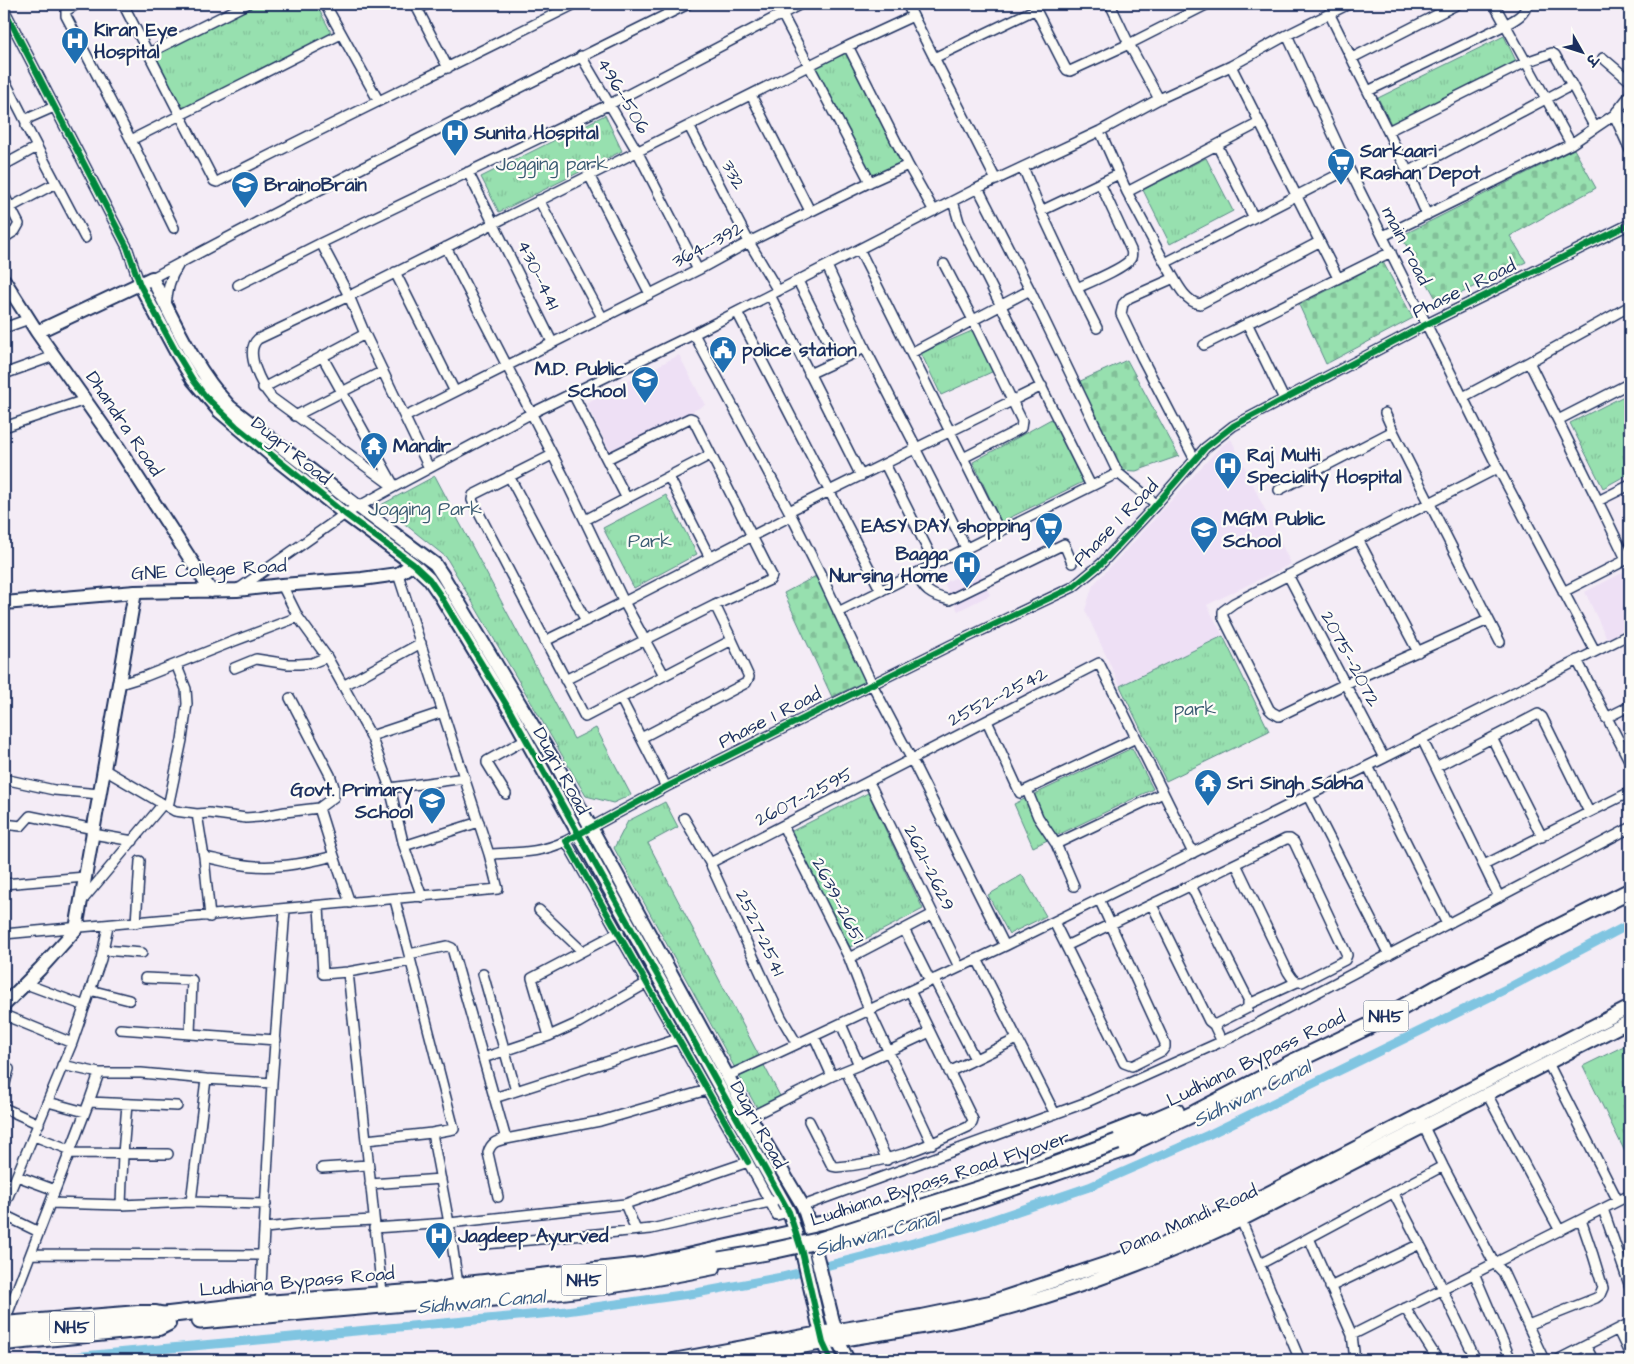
<svg xmlns="http://www.w3.org/2000/svg" width="1634" height="1364" font-family="'Architects Daughter','Playpen Sans Deva',sans-serif">
<defs>
<pattern id="cemetery-stones" width="16" height="16" patternUnits="userSpaceOnUse" patternTransform="scale(1.25)"><rect width="16" height="16" fill="#97e0af"/><path d="M2 7V4a2 2 0 0 1 4 0v3zM10 15v-3a2 2 0 0 1 4 0v3z" fill="#82c099"/></pattern>
<pattern id="park-tufts" width="24" height="20" patternUnits="userSpaceOnUse" patternTransform="scale(1.25)"><rect width="24" height="20" fill="#97e0af"/><path d="M3 7l-1-3M5 7V3M7 7l1-3M15 17l-1-3M17 17v-4M19 17l1-3" fill="none" stroke="#82c099"/></pattern>
</defs>
<rect width="100%" height="100%" fill="#f4ecf6"/>
<filter id="ink" filterUnits="userSpaceOnUse"><feTurbulence type="fractalNoise" baseFrequency=".02" numOctaves="2"/><feDisplacementMap in="SourceGraphic" scale="10" xChannelSelector="R" yChannelSelector="G"/><feConvolveMatrix kernelMatrix="1 2 1 2 8 2 1 2 1" color-interpolation-filters="sRGB"/></filter>
<g filter="url(#ink)">
<!-- built -->
<path fill="#eee0f5" d="M679 355 705 405 611 453 586 403Z
M1231 439 1291 564 1207 605 1223 636 1120 686 1085 610 1093 585 1131 545 1194 475 1221 446Z
M977 567 990 595 958 611 944 583Z
M1630 569V626L1607 639 1585 592Z"/>
<!-- cemetery -->
<path fill="url(#cemetery-stones)" stroke="#598886" d="M1574 149 1596 188 1510 236 1526 262 1439 304 1401 236Z
M1383 262 1413 318 1326 364 1299 305Z
M1127 360 1179 456 1136 471 1117 470 1076 383Z
M816 576 868 680 832 697 784 593Z"/>
<!-- park -->
<path fill="url(#park-tufts)" stroke="#598886" d="M257 4H316L332 34 179 113 150 55Z
M1504 36 1517 63 1392 126 1378 98Z
M847 53 902 162 871 177 814 67Z
M605 115 622 151 499 212 481 177Z
M1206 158 1233 211 1170 244 1143 190Z
M974 330 994 371 941 395 921 353Z
M1628 394 1630 399V473L1603 488 1570 423Z
M1053 418 1085 481 1001 522 973 462Z
M435 476 574 739 596 728 631 795 613 803 586 796 446 557 381 505Z
M666 495 697 554 634 588 603 528Z
M1223 636 1269 731 1166 781 1120 686Z
M1132 748 1153 789 1033 847 1014 804Z
M868 793 923 909 850 947 790 832Z
M665 802 678 827 648 843 781 1098 758 1110 614 848 628 821Z
M1022 875 1046 916 1009 934 988 895Z
M1630 1043V1162L1583 1066Z"/>
<g fill="none" stroke-linecap="round" stroke-linejoin="round">
<!-- canal -->
<path stroke="#80c5e1" stroke-width="9" d="M40 1360 552 1313 696 1293 782 1277 873 1254 971 1227 1089 1187 1208 1135 1510 987 1630 924"/>
<defs>
<path id="street" d="M77 4 66 11V16L131 140 341 34
M123 4 214 181 217 182C336 121 456 64 575 4
M325 4 378 100
M415 4 448 68
M907 4 996 180
M1033 4 1065 67 1067 70 1070 71 1129 44 1110 4
M1494 4 1571 144
M4 9 127 247 140 285
M418 9 428 4
M1329 13 1408 172 1427 215
M782 14 870 182
M1287 35 1349 4
M149 53 247 4
M581 56 637 151 698 270
M934 58 1036 9
M1352 58 1458 4
M1603 58 1630 81
M1231 66 1338 278
M4 79 26 122
M1368 91 1505 25C1514 20 1525 15 1527 4
M751 95 810 211
M1159 99 1231 66 1287 35 1349 169 1498 468 1595 651
M54 107 29 118 26 122V126L85 238
M1617 111 1630 122
M1614 115 1630 150
M689 126 749 242 778 291
M1100 131 1127 192 1165 263 1349 169
M1388 131 1526 62 1552 53 1555 55 1572 85
M131 140 174 228
M1217 145 1253 216
M4 165 37 147
M908 165 934 211
M1023 167 1041 211 1077 288C1088 283 1127 267 1131 258 1132 255 1132 253 1131 250L1100 183
M468 172 552 342
M1408 172 1572 85 1595 128
M589 175 650 294
M978 188 1030 290 1118 473
M1127 192 1259 123
M4 195 19 224 15 231 4 238
M539 200 602 317
M953 201 959 222 1091 486
M11 207 56 183
M1041 211 1119 174
M1383 236 1571 144 1614 115 1630 95
M321 243 349 296 365 334 429 468
M446 247 565 479 624 602 545 641
M859 249 1000 532
M1165 263C1174 276 1183 302 1200 304L1319 242
M944 264 973 320 1022 421 1021 428 1016 431 963 458
M395 272 455 392
M152 278C329 183 508 93 688 4
M1174 278 1129 298 1123 304 1121 314 1142 358 1195 460
M798 281 838 361
M238 285 321 243 610 104 801 4
M1077 288 1097 328
M770 295 861 476
M166 305C168 289 169 279 178 266
M737 312 881 591
M1247 323 1284 399
M4 328 29 319
M694 334 789 511 822 577 872 684 912 760 1005 946 1384 758 1630 634
M1204 345 1391 252
M865 348 916 447
M911 353 1030 290
M322 356 393 484
M1529 362 1598 501 1630 485
M4 374 54 356
M809 374 865 348 827 266
M263 388 365 334
M573 394 626 497
M1463 397 1529 362 1630 306
M1385 413 1393 431
M295 416 383 371
M405 417 698 270 749 242 870 182 908 165 848 46
M1558 420 1630 383
M4 427 85 400
M915 448 966 548
M552 455 473 495 472 500 585 717 732 640 715 605 770 580 772 576 693 419 690 418 607 459
M885 464 935 564
M509 476 586 621
M669 477 710 558
M394 487 272 398C262 386 243 352 258 339L349 296 848 46 913 16
M1279 490 1393 431 1500 642
M1598 501 1626 559
M789 511 1042 386
M585 520 710 455
M1358 539 1418 652
M916 573C924 591 930 595 949 600L1064 544 1072 563
M1288 575 1384 758
M240 588 345 514 394 487 532 413 694 334 978 188 1100 131 1159 99 1129 44 1208 4
M1563 592 1630 558
M838 612 1118 473 1156 504
M298 617 327 657 371 736 390 788 465 778
M1488 620 1345 684 1279 716 1272 712 1269 709 1223 617V611L1234 603 1498 468
M1577 660 1630 762
M234 668 256 659 288 664H299L312 663 327 657
M664 675 624 602 791 516
M565 680 715 605
M120 684 146 676 229 643 298 617 282 585
M343 686 421 643
M621 699 666 787
M1606 718 1630 706
M987 721 1020 793 1136 738
M371 736 443 712
M641 738 746 683 749 677 732 640
M1492 738 1542 837
M1422 739 1499 897
M1368 766 1447 924
M1436 767 1538 714 1542 717 1589 812
M105 770 175 811 197 814 204 857 210 917
M4 779 54 790 100 794
M869 782 959 967
M390 788 404 846
M1027 790 1038 817 1056 844 1074 886
M506 794 487 763V761L526 739
M1308 796 1389 955
M168 807 182 740 187 704 186 689 176 664
M197 814 209 813 246 818 259 817 285 812 319 808 334 797V787L330 775 290 698
M684 818 710 863 781 1017 797 1044 728 1076
M4 824 21 826 30 816 94 829
M783 826 849 958 933 914
M93 834 133 841
M1056 844 1163 793
M489 854C519 852 538 854 566 841
M334 856 350 903
M204 857C215 859 227 862 238 864 270 870 303 864 334 856L319 808
M710 863 1099 663 1193 853
M1484 865 1630 792
M4 884 85 877
M422 897 404 846 479 822
M395 900 454 1129 432 1133 449 1223 458 1284
M81 902 163 804
M1152 905 1209 1021 1214 1025 1248 1008V999L1191 886
M319 907 323 974 348 972 410 961
M539 910 582 951
M1054 922 1124 1063 1132 1066 1162 1051 1165 1047V1043L1099 899
M136 923 140 861
M904 929 930 981
M4 934 498 889 489 854 398 574
M1066 946 1286 839H1290L1294 842 1347 955 1345 960 1302 982C1294 983 1292 978 1288 972L1236 864
M104 950 142 953
M409 954 447 946 452 948 506 1139C497 1141 491 1142 488 1153L498 1197
M849 958 869 1010 932 1144
M977 959 1055 1114
M348 972 366 1140
M483 974 516 1091
M934 979 975 1059
M26 984 85 1006
M90 990 129 1000
M1249 1004 1297 982
M4 1015 72 1043
M1214 1025 1222 1042
M120 1029 190 1034 192 980 145 978
M190 1034 276 1040
M549 1036 578 1023 647 983
M814 1036 832 1076
M797 1044 1005 946
M483 1058 549 1036 532 978 619 932
M4 1063 9 1069 4 1087
M1548 1063 1618 1201
M859 1065 930 1032
M846 1071 887 1160
M949 1072 1017 1039
M99 1073H141L206 1079
M1487 1094 1560 1231
M494 1098 678 1039
M48 1102 85 1112
M89 1102 177 1106
M4 1108 39 1124
M750 1117 832 1076 859 1065 841 1024
M809 1121 832 1166 837 1167C888 1163 923 1148 968 1127L972 1123 973 1120 910 991
M1422 1123 1443 1166 1494 1263 1503 1272 1544 1360
M34 1136 71 1150
M506 1139 600 1121 707 1090
M70 1153 168 1154
M748 1162 566 841 666 787 770 735 951 645 1073 587 1101 564 1153 508 1205 448 1233 426 1427 324 1630 224
M322 1168 368 1165
M17 1176 55 1190
M370 1184 441 1179
M1393 1192 1443 1289
M191 1202 206 1079 272 1083
M50 1203 121 1205 191 1202 266 1204
M625 1204 636 1230
M121 1205 123 1154 127 1104
M4 1206 72 1043 101 959 108 926
M803 1206 1087 1102 1234 1036 1630 828
M1603 1209 1630 1287
M4 1215 39 1232
M1241 1220 1299 1358
M265 1228 312 1223 374 1220
M374 1228 449 1223 625 1204 748 1162 777 1215 789 1212
M1309 1238 1352 1335 1355 1360
M485 1244 651 1229 774 1201
M31 1254 263 1255
M1260 1264 1443 1166
M1474 1273 1511 1360
M1330 1287 1420 1244
M1442 1289 1476 1360
M382 1293 366 1140 432 1133
M260 1304 272 1083 285 910
M1405 1308 1438 1360
M4 1323 89 1102 99 1073 62 1065
M1528 1325 1596 1298 1600 1295 1603 1288 1593 1255 1581 1220
M1618 1330 1630 1355
M1352 1335 1630 1195
M1586 1346 1593 1360
M1557 1360 1630 1323"/>
<path id="secondary" d="M4 280 37 332 118 447 211 591
M140 285 176 352 193 380 219 411 272 456 345 514 413 564 429 579 440 595 509 709 789 1212 802 1252 823 1343 831 1360
M37 332 152 278C175 323 195 370 230 407L357 506 435 564 443 576 556 764 750 1117 803 1206 809 1225 838 1341 848 1360
M4 603 135 592 237 590 282 585 362 579 398 574 413 564
M4 1005 40 969 76 929 135 592
M809 1225 861 1216 962 1186 1035 1162 1140 1121
M836 1241C936 1220 1032 1181 1130 1149L1140 1139
M714 1268C650 1281 586 1292 521 1297 490 1300 460 1303 429 1301L430 1291 466 1283 642 1264 678 1257 795 1231
M4 1323 138 1312H156L165 1314
M4 1344 159 1329 169 1324
M673 1360 820 1333 922 1316 990 1302 1162 1245 1235 1210 1630 1007
M730 1360C761 1355 792 1348 824 1343 880 1333 936 1327 992 1312 1077 1290 1161 1257 1241 1220L1630 1021"/>
<path id="highway" d="M1121 1141 1132 1130 1176 1111
M1117 1142 1140 1139 1195 1113 1295 1061 1367 1027 1435 989 1630 891
M200 1321 428 1301
M4 1333 149 1321 156 1316 260 1304 430 1291 443 1294C536 1284 628 1276 719 1260"/>
</defs>
<!-- street casing -->
<use href="#street" stroke="#1b2f5e" stroke-width="12"/>
<!-- secondary casing -->
<use href="#secondary" stroke="#1b2f5e" stroke-width="16"/>
<!-- highway casing -->
<use href="#highway" stroke="#1b2f5e" stroke-width="19"/>
<!-- street -->
<use href="#street" stroke="#fdfcf7" stroke-width="9"/>
<!-- secondary -->
<use href="#secondary" stroke="#fdfcf7" stroke-width="12"/>
<!-- highway -->
<use href="#highway" stroke="#fdfcf7" stroke-width="15"/>
<defs>
<path id="highway-bridge" d="M719 1260 767 1252 817 1241 1045 1168 1117 1142"/>
</defs>
<!-- highway-bridge casing -->
<use href="#highway-bridge" stroke="#1b2f5e" stroke-width="19" stroke-linecap="butt"/>
<!-- highway-bridge -->
<use href="#highway-bridge" stroke="#fdfcf7" stroke-width="15"/>
<defs>
<path id="cycleway" d="M4 9 127 247 140 285 176 352 193 380 206 397 236 426 345 514 413 564 429 579 440 595 509 709 789 1212 802 1252 823 1343 831 1360
M748 1162 566 841 666 787 770 735 951 645 1073 587 1101 564 1153 508 1205 448 1233 426 1427 324 1630 224"/>
</defs>
<!-- cycleway casing -->
<use href="#cycleway" stroke="#fdfcf7" stroke-width="9"/>
<!-- cycleway -->
<use href="#cycleway" stroke="#00873e" stroke-width="6"/>
</g>
</g>
<!-- icons -->
<defs>
<symbol id="hospital-pin" viewBox="-11 -11 22 30"><path d="M0 17L-7.5 6A9.5 9.5 0 1 1 7.5 6Z" fill="#1f6fb2" stroke="#fdfcf7"/><path d="M-5-5h3v3.5h4V-5h3V5h-3V1.5h-4V5h-3Z" fill="#fff"/></symbol>
<symbol id="supermarket-pin" viewBox="-11 -11 22 30"><path d="M0 17L-7.5 6A9.5 9.5 0 1 1 7.5 6Z" fill="#1f6fb2" stroke="#fdfcf7"/><path d="M-6-5.5h2.5l.6 2H6L4.5 2H-2.5L-4.4-4H-6ZM-1.5 3.2a1.3 1.3 0 1 0 .1 0ZM3 3.2a1.3 1.3 0 1 0 .1 0Z" fill="#fff"/></symbol>
<symbol id="school-pin" viewBox="-11 -11 22 30"><path d="M0 17L-7.5 6A9.5 9.5 0 1 1 7.5 6Z" fill="#1f6fb2" stroke="#fdfcf7"/><path d="M0-5L7-2L0 1L-7-2ZM-4 1L0 2.5L4 1V4Q0 6-4 4Z" fill="#fff"/></symbol>
<symbol id="civic-pin" viewBox="-11 -11 22 30"><path d="M0 17L-7.5 6A9.5 9.5 0 1 1 7.5 6Z" fill="#1f6fb2" stroke="#fdfcf7"/><path d="M-.6-6.5H3V-4.5H.6V-3L4-1V1h2V6H-6V1h2V-1L-.6-3ZM-1.2 2.5V6h2.4V2.5Z" fill="#fff"/></symbol>
<symbol id="temple-pin" viewBox="-11 -11 22 30"><path d="M0 17L-7.5 6A9.5 9.5 0 1 1 7.5 6Z" fill="#1f6fb2" stroke="#fdfcf7"/><path d="M0-6L5-2H3V0L6.5 2.5H4V6H1.5V3h-3V6H-4V2.5H-6.5L-3 0V-2H-5Z" fill="#fff"/></symbol>
</defs>
<g fill-rule="evenodd">
<use href="#hospital-pin" x="59" y="25" width="32" height="43"/>
<use href="#hospital-pin" x="439" y="117" width="32" height="43"/>
<use href="#supermarket-pin" x="1325" y="146" width="32" height="43"/>
<use href="#school-pin" x="229" y="169" width="32" height="43"/>
<use href="#civic-pin" x="707" y="334" width="32" height="43"/>
<use href="#school-pin" x="629" y="364" width="32" height="43"/>
<use href="#temple-pin" x="358" y="430" width="32" height="43"/>
<use href="#hospital-pin" x="1212" y="450" width="32" height="43"/>
<use href="#supermarket-pin" x="1033" y="510" width="32" height="43"/>
<use href="#school-pin" x="1188" y="514" width="32" height="43"/>
<use href="#hospital-pin" x="951" y="549" width="32" height="43"/>
<use href="#temple-pin" x="1192" y="767" width="32" height="43"/>
<use href="#school-pin" x="416" y="785" width="32" height="43"/>
<use href="#hospital-pin" x="423" y="1220" width="32" height="43"/>
</g>
<g text-anchor="middle" dominant-baseline="central" stroke-width="4.5" stroke-linejoin="round" paint-order="stroke">
<!-- shield labels -->
<g fill="#fdfcf7" stroke="#5f6c8c" stroke-width="1">
<rect x="1363.5" y="1000.5" width="45" height="31" rx="4"/>
<rect x="561.5" y="1264.5" width="45" height="31" rx="4"/>
<rect x="49.5" y="1311.5" width="45" height="31" rx="4"/>
</g>
<g font-size="18" font-weight="bold" fill="#1b2f5e">
<text x="1386" y="1016">NH5</text>
<text x="584" y="1280">NH5</text>
<text x="72" y="1327">NH5</text>
</g>
<!-- poi labels -->
<g font-size="19" font-weight="bold" fill="#1b2f5e" stroke="#fdfcf7" text-anchor="start">
<text x="94" y="30">Kiran Eye<tspan x="94" dy="22">Hospital</tspan></text>
<text x="474" y="133">Sunita Hospital</text>
<text x="1360" y="151">Sarkaari<tspan x="1360" dy="22">Rashan Depot</tspan></text>
<text x="264" y="185">BrainoBrain</text>
<text x="742" y="350">police station</text>
<text x="626" y="369" text-anchor="end">M.D. Public<tspan x="626" dy="22">School</tspan></text>
<text x="393" y="446">Mandir</text>
<text x="1247" y="455">Raj Multi<tspan x="1247" dy="22">Speciality Hospital</tspan></text>
<text x="1223" y="519">MGM Public<tspan x="1223" dy="22">School</tspan></text>
<text x="1030" y="526" text-anchor="end">EASY DAY shopping</text>
<text x="948" y="554" text-anchor="end">Bagga<tspan x="948" dy="22">Nursing Home</tspan></text>
<text x="1227" y="783">Sri Singh Sabha</text>
<text x="413" y="790" text-anchor="end">Govt. Primary<tspan x="413" dy="22">School</tspan></text>
<text x="458" y="1236">Jagdeep Ayurved</text>
</g>
<!-- street labels -->
<g font-size="19" fill="#1b2f5e" stroke="#fdfcf7">
<text transform="translate(623 96) rotate(59)">496--506</text>
<text transform="translate(733 175) rotate(63)">332</text>
<text transform="translate(708 245) rotate(-28)">364--392</text>
<text transform="translate(1406 246) rotate(63)">main road</text>
<text transform="translate(538 275) rotate(64)">430--441</text>
<text transform="translate(1464 289) rotate(-26)">Phase 1 Road</text>
<text transform="translate(124 424) rotate(56)">Dhandra Road</text>
<text transform="translate(291 451) rotate(39)">Dugri Road</text>
<text transform="translate(1116 523) rotate(-46)">Phase 1 Road</text>
<text transform="translate(209 570) rotate(-3)">GNE College Road</text>
<text transform="translate(1350 659) rotate(62)">2075--2072</text>
<text transform="translate(998 697) rotate(-27)">2552--2542</text>
<text transform="translate(770 718) rotate(-27)">Phase 1 Road</text>
<text transform="translate(561 771) rotate(61)">Dugri Road</text>
<text transform="translate(804 797) rotate(-27)">2607--2595</text>
<text transform="translate(929 868) rotate(64)">2621--2629</text>
<text transform="translate(838 901) rotate(63)">2639--2651</text>
<text transform="translate(760 933) rotate(65)">2527-2541</text>
<text transform="translate(1256 1059) rotate(-26)">Ludhiana Bypass Road</text>
<text transform="translate(758 1125) rotate(61)">Dugri Road</text>
<text transform="translate(940 1179) rotate(-18)">Ludhiana Bypass Road Flyover</text>
<text transform="translate(1189 1220) rotate(-24)">Dana Mandi Road</text>
<text transform="translate(297 1282) rotate(-5)">Ludhiana Bypass Road</text>
</g>
<!-- park labels -->
<g font-size="19" fill="#3a5b72" stroke="#fdfcf7">
<text x="552" y="164">Jogging park</text>
<text x="425" y="509">Jogging Park</text>
<text x="650" y="541">Park</text>
<text x="1195" y="709">park</text>
</g>
<!-- water labels -->
<g font-size="20" font-style="italic" fill="#395c85" stroke="#fdfcf7">
<text transform="translate(1252 1094) rotate(-26)">Sidhwan Canal</text>
<text transform="translate(877 1234) rotate(-15)">Sidhwan Canal</text>
<text transform="translate(481 1302) rotate(-5)">Sidhwan Canal</text>
</g>
</g>
<!-- margin -->
<rect width="1634" height="1364" fill="none" stroke="#fdfcf7" stroke-width="20"/>
<rect x="10" y="10" width="1614" height="1344" fill="none" stroke="#1b2f5e" stroke-width="2" filter="url(#ink)"/>
<!-- north arrow -->
<g transform="translate(1582 52) rotate(129)" stroke="#fdfcf7" stroke-width="4" paint-order="stroke">
<path d="M0-4L9 19L0 12L-9 19Z" fill="#1b2f5e"/>
<text y="-8" font-size="14" font-weight="bold" text-anchor="middle" fill="#1b2f5e">उ</text>
</g>
</svg>
